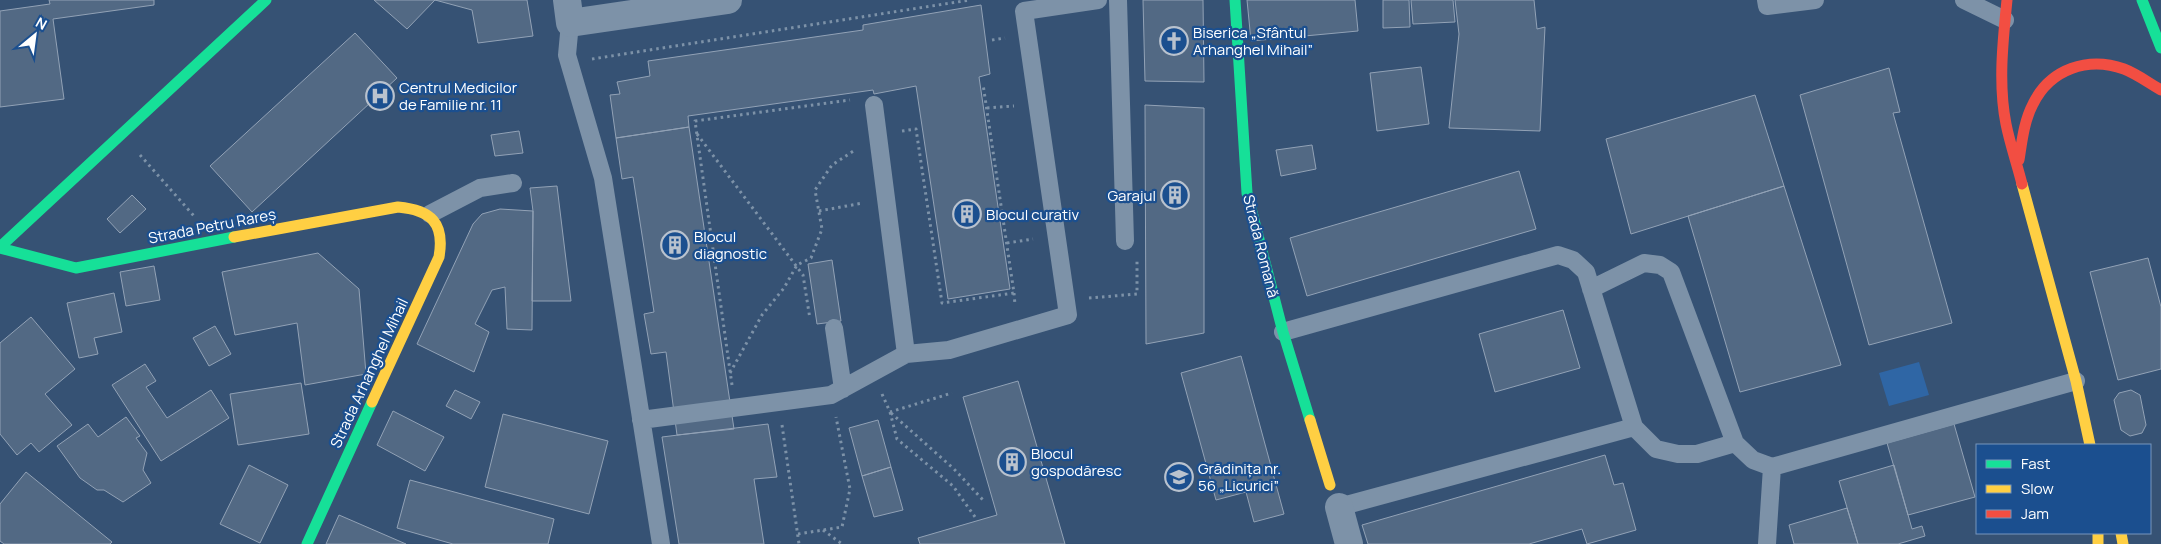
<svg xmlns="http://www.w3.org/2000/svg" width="2161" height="544" font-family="Manrope,sans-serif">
<rect width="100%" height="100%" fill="#365274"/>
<!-- green -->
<path fill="#2f66a5" d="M1919 362 1929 395 1889 406 1879 373Z"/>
<!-- building -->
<path fill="#526984" stroke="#92a2b6" d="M49 0H154V5L53 19 64 99 0 107V11L50 4Z
M374 0H435L407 29Z
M435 0H527L533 36 478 43 472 10Z
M1143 0H1203L1204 82 1145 81Z
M1247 0H1355L1358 31 1251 41Z
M1383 0H1409L1410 27 1383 28Z
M1411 0H1453L1455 22 1413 24Z
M1455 0H1534L1537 29 1545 27 1540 131 1449 128 1459 34Z
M981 5 990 74 979 77 1010 289 948 299 916 86 874 94 873 90 688 116 689 127 616 138 610 95 620 94 617 82 650 76 648 61 863 30V25Z
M355 33 397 78 252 212 210 166Z
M1421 67 1429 124 1377 131 1370 73Z
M1889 68 1900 112 1893 113 1952 323 1869 345 1800 95Z
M1755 95 1784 186 1631 234 1606 139Z
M1145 105 1204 108V333L1146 344Z
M689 127 734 429 677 435 666 352 651 354 644 314 654 312 633 177 622 179 616 138Z
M519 131 523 153 495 156 491 135Z
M1312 145 1316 169 1281 176 1276 150Z
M1519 171 1536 229 1307 296 1290 238Z
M557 186 571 301H532L533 211 530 188Z
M1784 186 1841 365 1740 392 1688 216Z
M132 195 146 209 120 233 107 219Z
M500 209 533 211 532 330 507 329 505 287 492 290 475 324 489 332 474 372 417 344 473 224 482 214Z
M318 253 359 289 366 374 305 385 297 323 235 335 222 272Z
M2148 258 2161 307V369L2118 380 2090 272Z
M832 260 841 321 817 324 808 264Z
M154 266 160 300 126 306 120 272Z
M114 293 122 332 94 338 98 354 79 358 67 303Z
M1563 310 1580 368 1495 392 1479 334Z
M31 317 75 369 45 394 72 425 39 452 31 443 17 455 0 434V343Z
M215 326 231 354 209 366 193 338Z
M1241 356 1284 514 1254 522 1246 492 1216 500 1181 373Z
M145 364 156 381 146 387 167 418 211 390 229 418 161 461 112 385Z
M1018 381 1065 544H920L918 538 997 515 963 397Z
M301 383 309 434 238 445 230 394Z
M455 390 480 402 471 419 446 406Z
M2131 390 2140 395 2146 425 2142 433 2130 436 2121 430 2114 400 2119 393Z
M393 411 444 437 425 471 377 445Z
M503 414 608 441 589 514 485 487Z
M126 417 140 436 136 438 147 453 143 470 151 483 123 502 104 490H97L80 478 57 446 88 424 98 437Z
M878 420 891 467 862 476 849 428Z
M768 424 777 477 754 479 764 544H679L662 437Z
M1954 424 1975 497 1908 515 1887 443Z
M1605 455 1614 485 1623 483 1636 530 1587 544 1582 529 1529 544H1368L1362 525Z
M249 465 288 485 260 543 220 524Z
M1894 465 1912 529 1922 526 1925 536 1898 544H1858L1839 481Z
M891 467 903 510 874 517 862 476Z
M26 472 112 542 110 544H4L0 541V504Z
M410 480 554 519 548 544H453L397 528Z
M1847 508 1858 544H1794L1789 525Z
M339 515 406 544H326Z"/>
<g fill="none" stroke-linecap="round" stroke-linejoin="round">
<!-- path -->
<path stroke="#7d92a8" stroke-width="3" stroke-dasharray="2.5 4" stroke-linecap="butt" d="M992 40 1005 38
M592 59 970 0
M987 108 1014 106
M902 131 916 129 942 303 1014 293 983 84
M697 134 803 275 810 319
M140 155 194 216
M819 211 863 203
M1007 243 1033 239
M1014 293 1015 305
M1089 298 1137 294V261
M730 373 762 315 784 288 797 265 811 258 822 229 815 190 832 165 855 150
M732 385 695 121 850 100
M882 394 890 412 952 393
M890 412 897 439 953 486 975 517
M891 413 954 469 984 501
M782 425 799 544
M823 530 842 544
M798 534 842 527 850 489 836 417"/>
<!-- lane -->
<path stroke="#7d92a8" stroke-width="18" d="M1118 0 1125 241
M1766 0 1767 6 1815 0
M1964 0 2005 20
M570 23 567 55 603 178 661 544
M874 105 906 354
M430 214 480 188 513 183
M1591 289 1644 263 1660 265 1671 272 1735 443 1753 460 1772 467 2076 381
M834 328 843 389
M1283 332 1558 255 1573 260 1586 272 1634 427 1656 449 1678 454H1697L1735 443
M641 420 831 395 906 354 949 350 1068 315 1024 11 1098 0
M1339 507 1634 427
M1767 544 1772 467"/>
<!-- street -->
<path stroke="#7d92a8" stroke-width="28" d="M567 0 570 23 728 0
M1339 507 1349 544"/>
<!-- fast -->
<path stroke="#16e098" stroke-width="11" d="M1235 0 1247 193 1283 332 1310 420
M2142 0 2161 48
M0 247 266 0
M0 248 76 268 234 237
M307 544 372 402"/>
<!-- slow -->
<path stroke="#ffcf43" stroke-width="11" d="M2022 184 2076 381 2090 445
M234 237 398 207C431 210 445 223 439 257L372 402
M1310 420 1330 485
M2098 533V544
M2121 533 2123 544"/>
<!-- jam -->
<path stroke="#f24e42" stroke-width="11" d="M2007 0C2003 40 1998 84 2006 124 2010 144 2017 164 2022 184
M2019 160C2022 141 2024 121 2033 104 2050 69 2088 56 2124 69 2137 74 2149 83 2161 90"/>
</g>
<!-- icons -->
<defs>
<symbol id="church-ring" viewBox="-11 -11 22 22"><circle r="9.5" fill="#1b4f8f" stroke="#b9c2ce" stroke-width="1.5"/><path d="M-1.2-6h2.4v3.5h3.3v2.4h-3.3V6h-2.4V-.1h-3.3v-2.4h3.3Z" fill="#b9c2ce"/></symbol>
<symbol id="hospital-ring" viewBox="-11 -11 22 22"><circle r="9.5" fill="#1b4f8f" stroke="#b9c2ce" stroke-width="1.5"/><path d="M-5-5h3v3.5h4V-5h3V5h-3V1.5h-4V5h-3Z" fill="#b9c2ce"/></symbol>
<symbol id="building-ring" viewBox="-11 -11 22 22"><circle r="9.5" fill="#1b4f8f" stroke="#b9c2ce" stroke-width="1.5"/><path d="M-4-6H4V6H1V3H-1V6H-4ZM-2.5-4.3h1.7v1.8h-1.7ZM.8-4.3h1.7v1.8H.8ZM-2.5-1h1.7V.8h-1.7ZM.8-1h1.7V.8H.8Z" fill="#b9c2ce"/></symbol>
<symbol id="school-ring" viewBox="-11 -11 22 22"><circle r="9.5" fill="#1b4f8f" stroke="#b9c2ce" stroke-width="1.5"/><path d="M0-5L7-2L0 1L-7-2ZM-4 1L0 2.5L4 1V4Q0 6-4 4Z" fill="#b9c2ce"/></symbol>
</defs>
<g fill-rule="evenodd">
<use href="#church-ring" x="1158" y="25" width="32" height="32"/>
<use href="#hospital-ring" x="364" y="80" width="32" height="32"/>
<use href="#building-ring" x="1159" y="179" width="32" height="32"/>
<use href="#building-ring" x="951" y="198" width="32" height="32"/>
<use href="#building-ring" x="659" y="229" width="32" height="32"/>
<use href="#building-ring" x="996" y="446" width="32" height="32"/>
<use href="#school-ring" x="1163" y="461" width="32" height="32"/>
</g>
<g text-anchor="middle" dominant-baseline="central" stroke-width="4.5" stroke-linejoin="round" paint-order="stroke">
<!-- poi labels -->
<g font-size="15" fill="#fff" stroke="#1b4f8f" text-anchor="start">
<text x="1193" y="32">Biserica „Sfântul<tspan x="1193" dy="17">Arhanghel Mihail”</tspan></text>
<text x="399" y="87">Centrul Medicilor<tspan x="399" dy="17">de Familie nr. 11</tspan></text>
<text x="1156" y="195" text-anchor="end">Garajul</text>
<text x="986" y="214">Blocul curativ</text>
<text x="694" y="236">Blocul<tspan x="694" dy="17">diagnostic</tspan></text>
<text x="1031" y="453">Blocul<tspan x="1031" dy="17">gospodăresc</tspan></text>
<text x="1198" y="468">Grădinița nr.<tspan x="1198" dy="17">56 „Licurici”</tspan></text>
</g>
<!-- street labels -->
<g font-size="15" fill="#fff" stroke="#1b4f8f">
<text transform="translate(212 226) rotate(-11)">Strada Petru Rareș</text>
<text transform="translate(1261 246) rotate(76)">Strada Romană</text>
<text transform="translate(369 373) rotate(-65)">Strada Arhanghel Mihail</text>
</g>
</g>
<!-- legend -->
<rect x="1976" y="444" width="175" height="90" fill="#1b4f8f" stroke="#7695bc"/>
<rect x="1986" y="460" width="25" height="8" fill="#16e098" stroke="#7695bc"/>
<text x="2021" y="469" font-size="15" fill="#ffffff">Fast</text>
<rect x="1986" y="485" width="25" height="8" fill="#ffcf43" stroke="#7695bc"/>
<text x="2021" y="494" font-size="15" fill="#ffffff">Slow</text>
<rect x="1986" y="510" width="25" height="8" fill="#f24e42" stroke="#7695bc"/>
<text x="2021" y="519" font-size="15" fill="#ffffff">Jam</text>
<!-- north arrow -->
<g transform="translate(35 35) rotate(29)" stroke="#1b4f8f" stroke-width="4" paint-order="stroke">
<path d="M0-4L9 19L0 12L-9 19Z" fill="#ffffff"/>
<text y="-8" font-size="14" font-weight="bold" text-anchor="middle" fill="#ffffff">N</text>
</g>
</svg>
